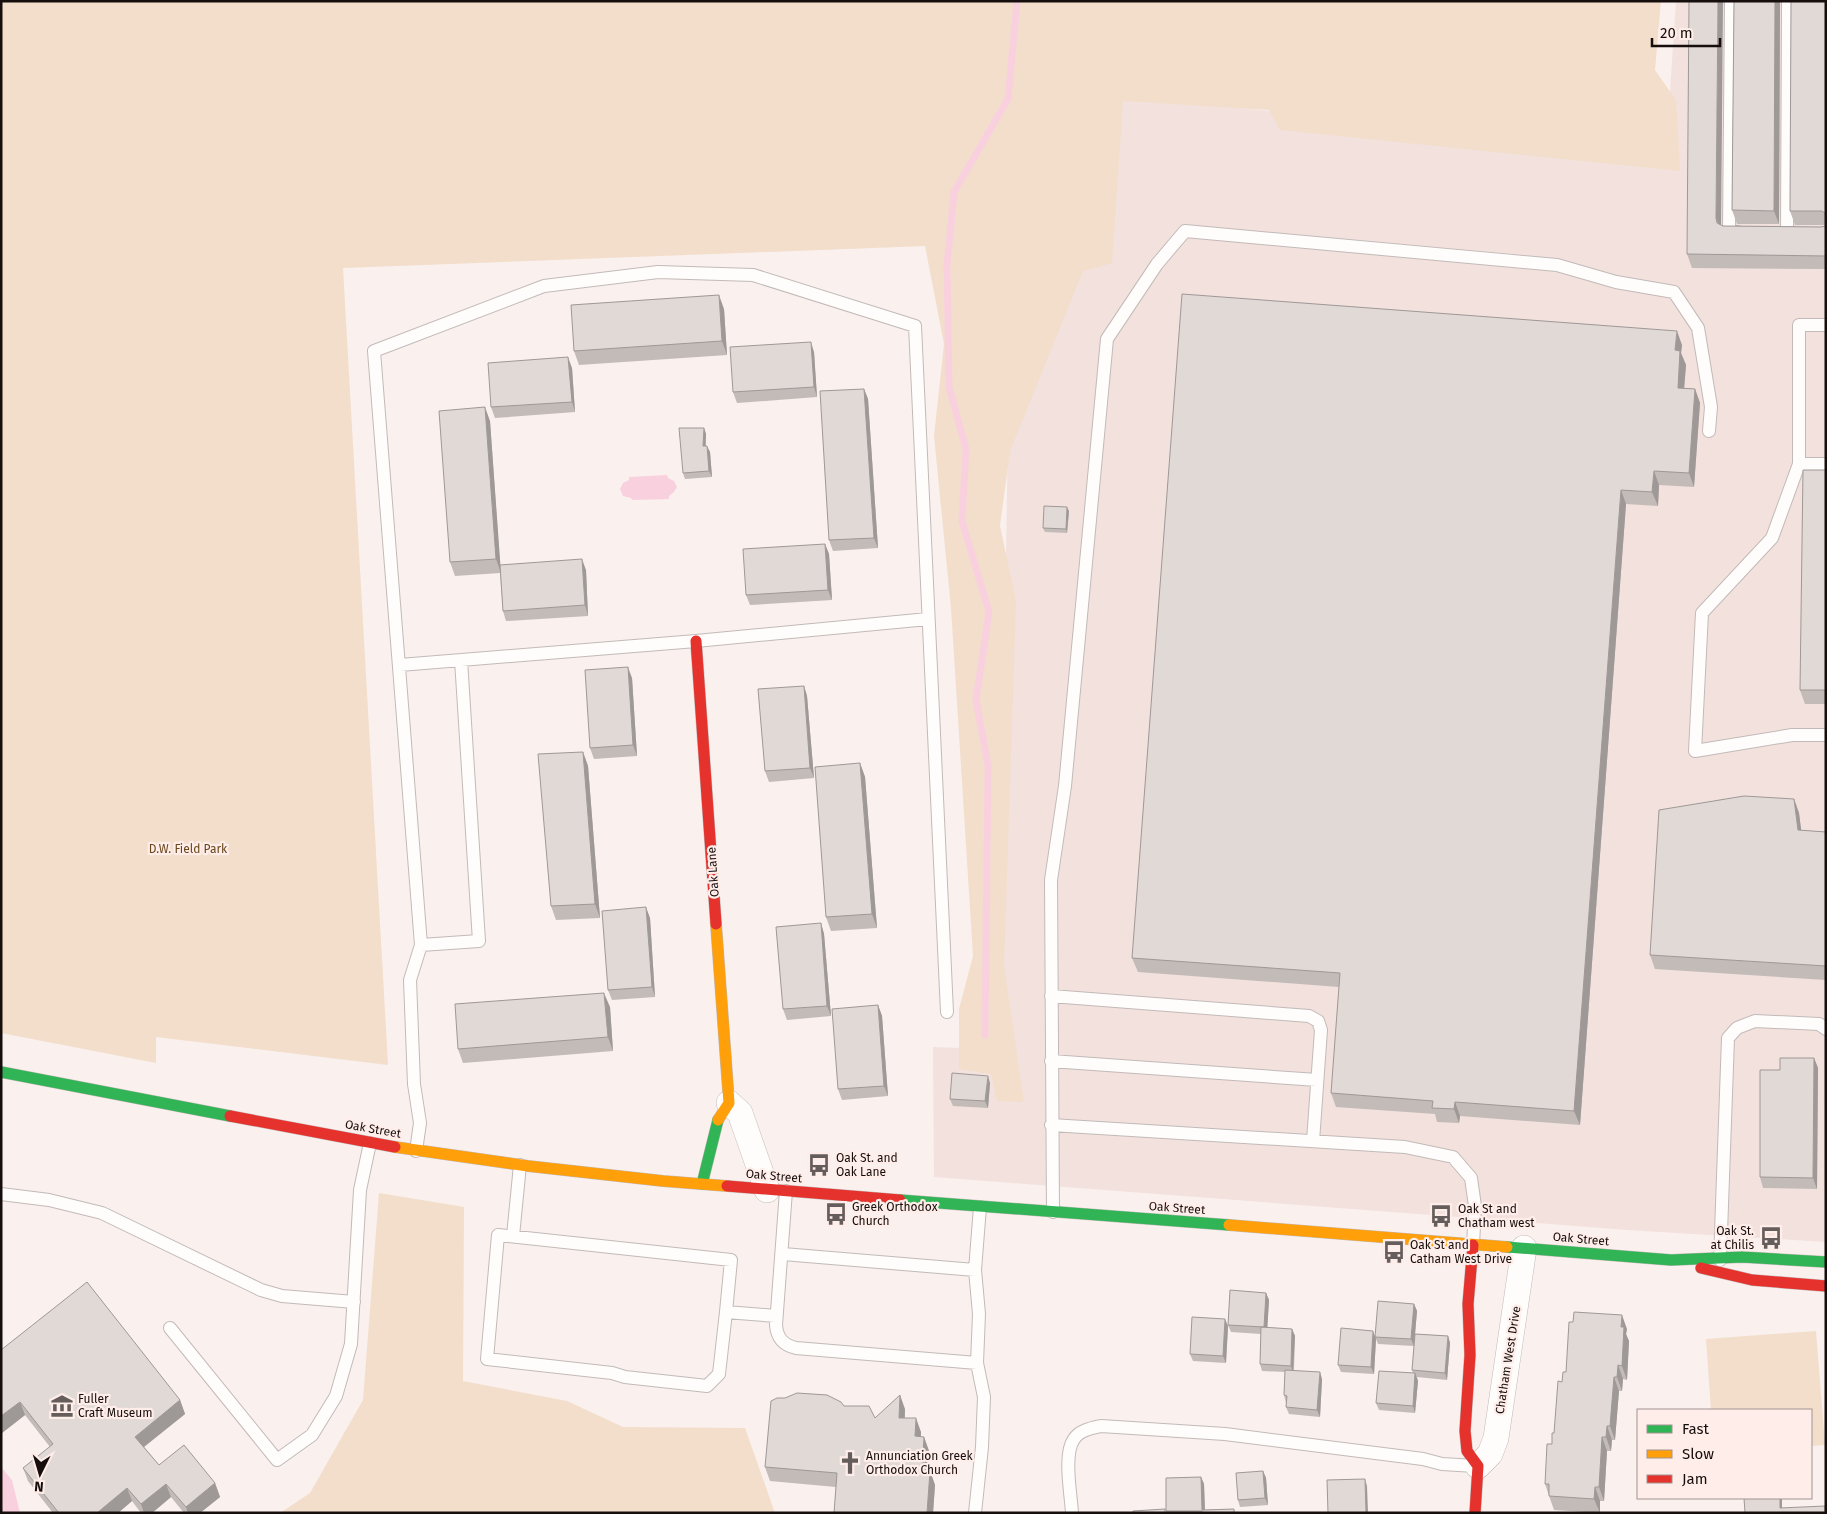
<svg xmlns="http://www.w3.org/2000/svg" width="1827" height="1514" font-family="'Fira Sans',sans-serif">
<rect width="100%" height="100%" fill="#faf0ee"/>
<!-- built -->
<path fill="#f3e1dd" d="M1676 1H1826V1242L1627 1230 934 1177 933 1047 959 1048V1069L1000 965 1008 426 1112 95 1666 151Z"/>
<!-- green -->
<path fill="#f2decb" d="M1 1H1661L1655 70 1676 100 1680 171 1280 130 1269 110 1123 101 1112 263 1083 271 1010 451 1000 526 1016 601 1004 966 1024 1102 997 1101 991 1074 959 1069V1009L973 956 951 608 934 436 944 344 925 246 343 268 388 1065 156 1037V1063L1 1033Z
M379 1193 464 1207 463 1381 567 1401 623 1427 745 1428 775 1513H280L310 1493 363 1400Z
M1816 1331 1825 1445 1811 1446V1410H1711L1706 1339Z"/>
<!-- water -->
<path fill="#f9d1de" d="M667 475 668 478 674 481 677 487 674 492 669 496V499L632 500 631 498 623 496 620 489 623 483 629 480V477Z
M1 1467 12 1480 20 1513H1Z"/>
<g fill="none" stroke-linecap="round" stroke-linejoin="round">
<!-- stream -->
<path stroke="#f9d1de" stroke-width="7" d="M985 1035 988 765 976 700 989 612 962 521 966 449 949 387 947 265 954 192 1008 99 1017 1"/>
<defs>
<path id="lane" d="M1731 1 1729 232H1738
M1787 232 1788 1
M1799 464V325H1826
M1826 464H1799L1772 538 1702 613 1695 751 1792 735H1826
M400 665 696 641 928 619
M421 945 479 941 461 660
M1051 996 1309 1016 1318 1021 1321 1030 1313 1141
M1051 1061 1317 1080
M1051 1125 1405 1147 1453 1157 1471 1178 1475 1206 1473 1245
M416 1151 420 1123 414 1084 410 980 421 945 374 351 544 286 658 272 753 275 915 326 947 1012
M786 1191 776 1325C777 1338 783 1345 796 1348L977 1363 979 1314 975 1270 980 1207
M1 1194 49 1200 102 1213 261 1290 282 1296 354 1302
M1053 1212 1051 880 1065 786 1107 339 1157 264 1185 231 1557 265 1616 282 1674 292 1698 328 1711 407 1709 431
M513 1236 520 1165
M783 1254 975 1270
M1720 1260 1728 1038 1737 1028 1755 1021 1819 1024 1826 1029
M726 1312 719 1374 707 1386 625 1377 612 1373 487 1359 498 1235 731 1260 726 1312 776 1316
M170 1328 277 1460 312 1435 336 1396 351 1344 360 1190 370 1143
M975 1513 982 1447 984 1397 977 1363
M1072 1513C1071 1494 1063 1454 1074 1439 1080 1430 1092 1428 1101 1426L1225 1434 1423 1459 1442 1464 1475 1466"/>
<path id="street" d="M729 1103 740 1113 767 1190
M1478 1466 1490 1454 1496 1438 1524 1248"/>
<path id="fast" d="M1 1072 230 1116
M702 1184 718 1120
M900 1200 1229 1225
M1507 1247 1671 1260 1742 1257 1826 1262"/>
<path id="slow" d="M716 924 729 1103 718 1120
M395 1147 528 1166 663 1181 727 1186
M1229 1225 1507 1247"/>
<path id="jam" d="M696 641 716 924
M230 1116 395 1147
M727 1186 900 1200
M1473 1245 1468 1304 1470 1355 1465 1431 1467 1451 1478 1466 1475 1513
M1701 1268 1752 1280 1826 1286"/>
</defs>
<!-- lane casing -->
<use href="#lane" stroke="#c2bab8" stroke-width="14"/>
<!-- street casing -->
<use href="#street" stroke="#c2bab8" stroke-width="26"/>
<!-- fast casing -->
<use href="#fast" stroke="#c2bab8" stroke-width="12"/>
<!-- slow casing -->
<use href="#slow" stroke="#c2bab8" stroke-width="12"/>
<!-- jam casing -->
<use href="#jam" stroke="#c2bab8" stroke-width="12"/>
<!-- lane -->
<use href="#lane" stroke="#fefdfc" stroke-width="12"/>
<!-- street -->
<use href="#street" stroke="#fefdfc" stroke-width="25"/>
<!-- fast -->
<use href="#fast" stroke="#30b455" stroke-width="11"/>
<!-- slow -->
<use href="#slow" stroke="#ff9f0a" stroke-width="11"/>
<!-- jam -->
<use href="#jam" stroke="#e5322d" stroke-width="11"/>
</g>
<!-- wall -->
<path fill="#c2bbb8" d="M1734 1H1780L1779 224H1737L1732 210Z
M1826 1V225H1795L1790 211Z
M1721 225 1723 226 1821 227 1826 226V269L1692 268 1687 254Z
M724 309 727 355 579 365 574 351Z
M1682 345 1681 353 1686 365 1684 388 1695 389 1700 403 1694 487 1659 485 1658 506 1626 504 1580 1125 1460 1116 1459 1123 1437 1122 1435 1114 1336 1107 1331 1093 1339 987 1138 972 1132 958Z
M814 352 817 397 737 403 733 392Z
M572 368 575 412 495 418 491 407Z
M864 389 868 399 878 548 833 551 829 540Z
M490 421 500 565 586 570 588 616 506 621 503 611 500 573 455 576 450 562Z
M704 428 706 434V446L710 452 712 477 685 479 683 473Z
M1826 470V704H1805L1800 690Z
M1069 511 1067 533 1045 532 1043 528Z
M825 544 829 554 832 600 750 605 746 595Z
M632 678 637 756 594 759 590 748Z
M804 686 807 696 814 778 769 782 765 771Z
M583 752 588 766 600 918 556 920 551 906Z
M860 763 865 777 877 928 831 931 826 917Z
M1794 799 1799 813 1801 830 1826 832V980L1655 969 1650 955Z
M650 918 655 997 612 1000 608 990Z
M821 923 824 934 831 1016 787 1020 783 1009Z
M878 1005 882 1016 888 1096 842 1100 838 1089Z
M610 1007 613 1051 463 1063 458 1049Z
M1814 1058 1818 1068 1817 1189 1763 1188 1760 1177 1780 1070Z
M990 1083 988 1108 953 1106 950 1099Z
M1266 1293 1269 1300 1267 1328 1292 1329 1295 1336 1294 1370 1322 1379 1320 1417 1289 1414 1286 1407V1403L1284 1395 1285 1372 1262 1371 1260 1364 1261 1334 1231 1332 1228 1325Z
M1414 1304 1417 1311 1415 1334 1448 1336 1450 1343 1447 1380 1417 1377 1418 1381 1415 1413 1379 1410 1376 1403 1413 1373 1412 1370 1414 1346 1378 1344 1376 1339 1374 1374 1341 1372 1338 1365Z
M1228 1326 1226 1363 1193 1361 1190 1354Z
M1627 1329 1626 1334 1629 1341 1627 1380 1623 1379 1622 1391H1619L1615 1440H1612L1611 1451H1607L1604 1501H1600V1513L1554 1510 1545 1484 1552 1444 1554 1433 1562 1382 1566 1372Z
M1 1350 180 1400 185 1414 144 1447 159 1465 215 1483 220 1497 200 1513H184L171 1497 152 1513H141L132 1501 118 1513H53L28 1481 23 1468 50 1447 25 1415 2 1433 1 1431Z
M785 1398 844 1406 875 1418 905 1409V1418L921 1432V1437H924L929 1451 928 1471H930L935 1485 933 1513H834L836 1487 770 1481 765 1467Z
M1263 1471 1266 1478 1268 1505 1240 1507 1238 1500Z
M1201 1477 1204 1484 1205 1510 1234 1509 1235 1513H1167L1166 1511Z"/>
<!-- shaded-wall -->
<path fill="#9e9896" d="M1718 1H1723L1721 232 1716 218Z
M1775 1H1780L1779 224 1774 211Z
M719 295 724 309 727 355 722 341Z
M1677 331 1682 345 1681 353 1686 365 1683 402 1678 388 1675 350Z
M811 342 814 352 817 397 814 387Z
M568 357 572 368 575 412 572 402Z
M864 389 868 399 878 548 874 538Z
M1695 389 1700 403 1694 487 1689 473Z
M485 407 490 421 501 573 496 559Z
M704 428 706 434 705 452 703 446Z
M707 446 710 452 712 477 709 471Z
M1654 471 1659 485 1658 506 1652 492Z
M1621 490 1626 504 1580 1125 1574 1111Z
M1067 507 1069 511 1067 533 1066 529Z
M825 544 829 554 832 600 828 590Z
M582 559 586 570 588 616 585 605Z
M628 667 632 678 637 756 633 745Z
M804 686 807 696 814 778 810 768Z
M583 752 588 766 600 918 595 904Z
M860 763 865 777 877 928 872 914Z
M1794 799 1799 813 1803 844 1798 830Z
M646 907 650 918 655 997 652 987Z
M821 923 824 934 831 1016 827 1006Z
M604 993 610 1007 613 1051 608 1037Z
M878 1005 882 1016 888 1096 884 1086Z
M1814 1058 1818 1068 1817 1189 1813 1178Z
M988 1076 990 1083 988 1108 985 1101Z
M1455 1102 1460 1116 1459 1123 1454 1109Z
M1266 1293 1269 1300 1267 1334 1264 1327Z
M1414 1304 1417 1311 1414 1346 1411 1339Z
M1622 1315 1627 1329 1626 1334 1629 1341 1627 1380 1622 1366 1621 1327Z
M1225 1319 1228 1326 1226 1363 1223 1356Z
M1292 1329 1295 1336 1293 1373 1291 1366Z
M1373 1331 1376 1339 1374 1374 1371 1367Z
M1448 1336 1450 1343 1447 1380 1445 1373Z
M1618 1365 1623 1379 1622 1391 1617 1377Z
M1320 1372 1322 1379 1320 1417 1317 1410Z
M1415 1373 1418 1381 1415 1413 1413 1406Z
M1614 1377 1619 1391 1615 1440 1610 1426Z
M900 1395 905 1409 904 1432 899 1418Z
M180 1400 185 1414 140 1450 135 1437Z
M20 1402 25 1415 2 1433 1 1430V1416Z
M916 1418 921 1432 920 1451 915 1436Z
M1607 1426 1612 1440 1611 1451 1606 1437Z
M924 1437 929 1451 927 1485 922 1471Z
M1602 1437 1607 1451 1604 1501 1599 1487Z
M930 1471 935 1485 933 1513H927Z
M1263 1471 1266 1478 1268 1505 1265 1498Z
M1201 1477 1204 1484 1205 1513 1202 1510Z
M1365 1479 1367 1486 1368 1513H1366Z
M215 1483 220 1497 200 1513H188L186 1507Z
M166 1484 171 1497 152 1513H144L141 1504Z
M1595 1487 1600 1501V1513L1594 1499Z
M127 1488 132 1501 118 1513H97Z
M1780 1498H1782V1513L1780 1508Z"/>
<!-- building -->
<path fill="#e1d9d6" stroke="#9e9896" d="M1689 1H1718L1716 218 1717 223 1723 226 1821 227 1826 226V256L1687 254Z
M1734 1H1775L1774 211 1732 210Z
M1791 1H1826V214L1822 211H1790Z
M1182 294 1677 331 1675 350 1680 351 1678 388 1695 389 1689 473 1654 471 1652 492 1621 490 1574 1111 1455 1102 1454 1109 1432 1108 1433 1101 1331 1093 1340 973 1132 958Z
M719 295 722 341 574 351 571 305Z
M811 342 814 387 733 392 730 347Z
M568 357 572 402 491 407 488 363Z
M864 389 874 538 829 540 820 391Z
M485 407 496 559 450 562 439 411Z
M679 428H704L703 446H707L709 471 683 473Z
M1803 470H1826V690H1800Z
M1044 506 1067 507 1066 529 1043 528Z
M825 544 828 590 746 595 743 549Z
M582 559 585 605 503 611 500 565Z
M628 667 633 745 590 748 585 670Z
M804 686 810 768 765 771 758 689Z
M583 752 595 904 551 906 538 754Z
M860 763 872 914 826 917 815 767Z
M1744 796 1794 799 1798 830 1826 832V966L1650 955 1659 810Z
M646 907 652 987 608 990 602 911Z
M821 923 827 1006 783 1009 776 927Z
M604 993 608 1037 458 1049 455 1004Z
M878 1005 884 1086 838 1089 832 1009Z
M1780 1058H1814L1813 1178 1760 1177V1070H1780Z
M952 1073 988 1076 985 1101 950 1099Z
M87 1282 180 1400 135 1437 159 1465 184 1445 215 1483 186 1507 166 1484 141 1504 127 1488 97 1513H59L23 1468 53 1444 20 1402 1 1416V1350Z
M1230 1290 1266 1293 1264 1327 1228 1325Z
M1378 1301 1414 1304 1411 1339 1375 1337Z
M1574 1312 1622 1315 1621 1327H1624L1622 1366 1618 1365 1617 1377H1614L1610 1426H1607L1606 1437H1602L1599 1487H1595L1594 1499 1549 1496V1484H1545L1547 1444H1552V1433H1554L1558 1381 1562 1382 1563 1372H1566L1569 1322H1573Z
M1192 1317 1225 1319 1223 1356 1190 1354Z
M1261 1327 1292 1329 1291 1366 1260 1364Z
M1341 1328 1373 1331 1371 1367 1338 1365Z
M1415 1334 1448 1336 1445 1373 1412 1370Z
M1285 1370 1320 1372 1317 1410 1286 1407 1287 1396 1284 1395Z
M1379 1371 1415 1373 1413 1406 1376 1403Z
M797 1393 827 1395 841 1402 844 1406H869L875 1418 900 1395 899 1418H916L915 1436 924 1437 922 1471H930L927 1513H834L837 1473 765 1467 771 1401 777 1398H785Z
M1263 1471 1265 1498 1238 1500 1236 1473Z
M1201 1477 1202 1510 1234 1509V1513H1202V1511H1166V1478Z
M1365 1479 1366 1513H1328L1327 1480Z
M1744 1498H1780V1508L1825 1506V1513H1745Z
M1165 1509V1513H1133V1511Z"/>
<!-- icons -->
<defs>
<symbol id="bus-bare" viewBox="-9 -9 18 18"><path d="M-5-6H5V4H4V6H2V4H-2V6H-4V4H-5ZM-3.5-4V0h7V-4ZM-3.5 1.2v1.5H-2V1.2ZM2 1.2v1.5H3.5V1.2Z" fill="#655d5b" stroke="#ffede9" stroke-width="2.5" paint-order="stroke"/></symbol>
<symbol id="museum-bare" viewBox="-9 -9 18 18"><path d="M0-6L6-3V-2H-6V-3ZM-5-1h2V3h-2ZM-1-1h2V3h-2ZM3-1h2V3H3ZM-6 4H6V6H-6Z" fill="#655d5b" stroke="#ffede9" stroke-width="2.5" paint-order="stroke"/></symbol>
<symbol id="church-bare" viewBox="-9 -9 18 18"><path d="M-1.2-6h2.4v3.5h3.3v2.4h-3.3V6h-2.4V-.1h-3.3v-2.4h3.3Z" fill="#655d5b" stroke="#ffede9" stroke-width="2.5" paint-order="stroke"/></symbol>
</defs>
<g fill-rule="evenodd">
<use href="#bus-bare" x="803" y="1149" width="32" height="32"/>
<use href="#bus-bare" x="820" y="1198" width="32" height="32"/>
<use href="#bus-bare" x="1425" y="1200" width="32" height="32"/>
<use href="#bus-bare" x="1755" y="1222" width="32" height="32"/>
<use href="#bus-bare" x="1378" y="1236" width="32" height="32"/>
<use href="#museum-bare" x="46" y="1390" width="32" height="32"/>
<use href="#church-bare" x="834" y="1447" width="32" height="32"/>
</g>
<g text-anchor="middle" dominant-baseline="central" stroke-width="4.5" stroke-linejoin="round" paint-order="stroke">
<!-- park labels -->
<g font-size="12" fill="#6a471b" stroke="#ffede9">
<text x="188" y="849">D.W. Field Park</text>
</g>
<!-- street labels -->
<g font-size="12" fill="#150e0c" stroke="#ffede9">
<text transform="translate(713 872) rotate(-94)">Oak Lane</text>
<text transform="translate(373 1129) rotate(10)">Oak Street</text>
<text transform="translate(774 1176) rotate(5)">Oak Street</text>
<text transform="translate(1177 1208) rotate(4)">Oak Street</text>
<text transform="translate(1581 1239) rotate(5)">Oak Street</text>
<text transform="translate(1508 1360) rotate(-81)">Chatham West Drive</text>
</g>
<!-- poi labels -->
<g font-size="12" fill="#150e0c" stroke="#ffede9" text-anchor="start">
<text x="836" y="1158">Oak St. and<tspan x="836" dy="14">Oak Lane</tspan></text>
<text x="852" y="1207">Greek Orthodox<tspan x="852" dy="14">Church</tspan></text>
<text x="1458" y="1209">Oak St and<tspan x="1458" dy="14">Chatham west</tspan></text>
<text x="1754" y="1231" text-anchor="end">Oak St.<tspan x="1754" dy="14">at Chilis</tspan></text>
<text x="1410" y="1245">Oak St and<tspan x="1410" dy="14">Catham West Drive</tspan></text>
<text x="78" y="1399">Fuller<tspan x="78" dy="14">Craft Museum</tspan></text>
<text x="866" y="1456">Annunciation Greek<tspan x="866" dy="14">Orthodox Church</tspan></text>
</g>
</g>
<!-- border -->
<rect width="1827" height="1514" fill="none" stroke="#150e0c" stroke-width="5"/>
<!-- legend -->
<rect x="1637" y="1409" width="175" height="90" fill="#ffede9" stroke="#a19491"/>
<rect x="1647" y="1425" width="25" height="8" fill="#30b455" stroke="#a19491"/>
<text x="1682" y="1434" font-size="15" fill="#150e0c">Fast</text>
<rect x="1647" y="1450" width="25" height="8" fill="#ff9f0a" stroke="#a19491"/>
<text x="1682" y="1459" font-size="15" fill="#150e0c">Slow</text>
<rect x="1647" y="1475" width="25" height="8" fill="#e5322d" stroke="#a19491"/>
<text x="1682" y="1484" font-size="15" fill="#150e0c">Jam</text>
<!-- north arrow -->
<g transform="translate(40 1474) rotate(185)" stroke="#ffede9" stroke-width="4" paint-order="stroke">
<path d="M0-4L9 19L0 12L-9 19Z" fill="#150e0c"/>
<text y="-8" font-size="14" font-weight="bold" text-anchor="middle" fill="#150e0c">N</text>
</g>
<!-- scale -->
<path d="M1652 38v8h68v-8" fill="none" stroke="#150e0c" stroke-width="2.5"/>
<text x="1660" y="38" font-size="15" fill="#150e0c" stroke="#ffede9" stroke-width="4" paint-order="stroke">20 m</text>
</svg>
